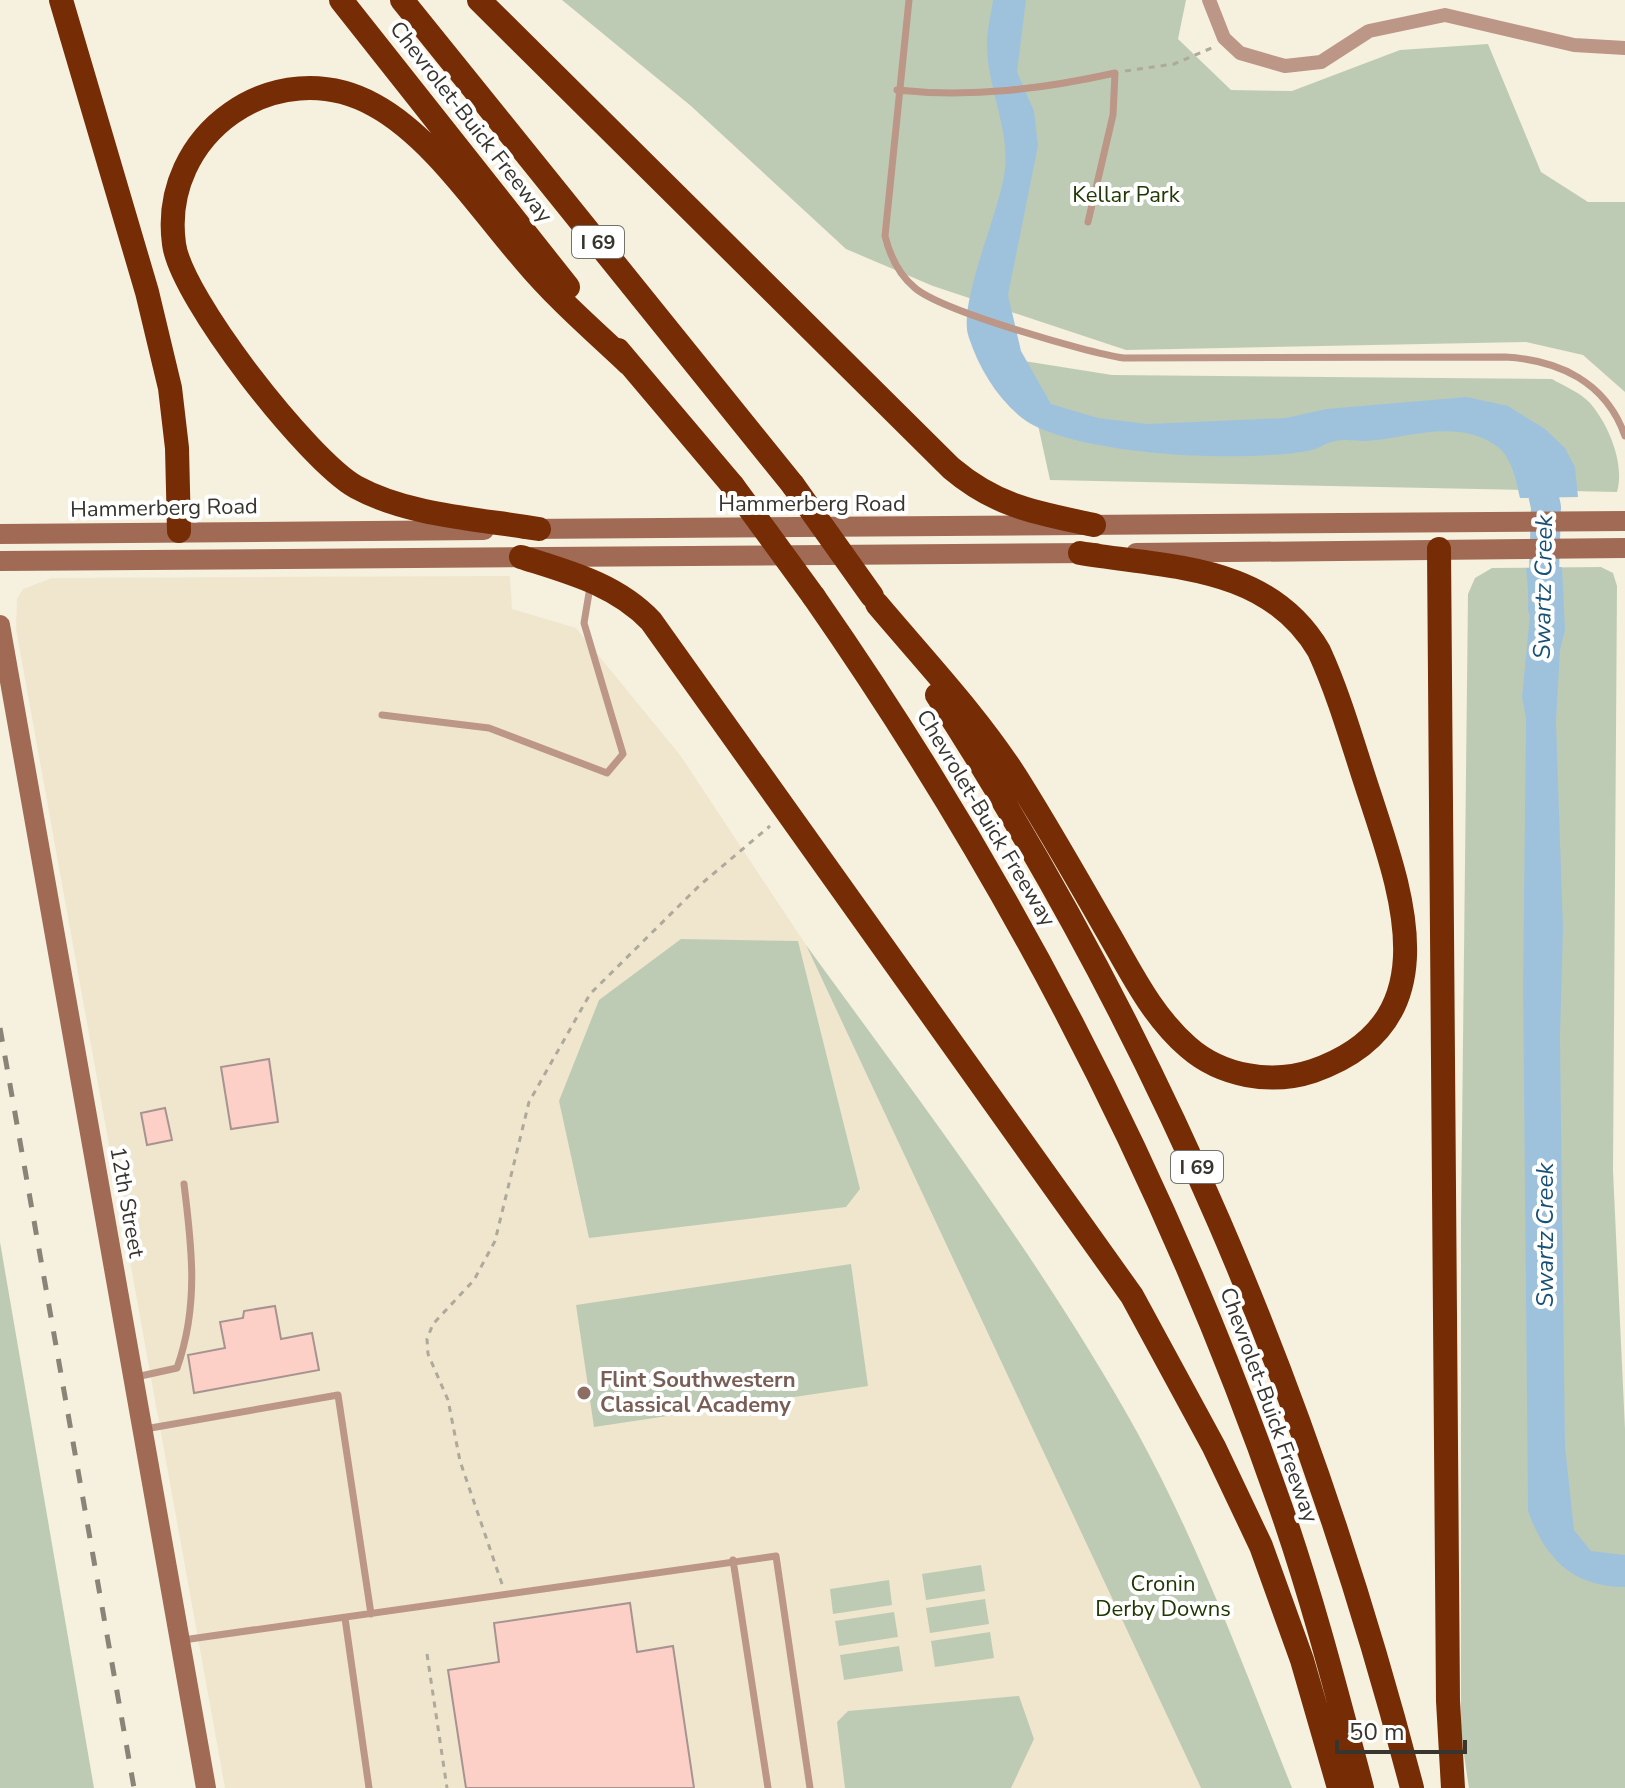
<svg xmlns="http://www.w3.org/2000/svg" width="1625" height="1788" font-family="'Nunito Sans',sans-serif">
<rect width="100%" height="100%" fill="#f6f0de"/>
<!-- built -->
<path fill="#efe6cd" d="M510 576 512 609 576 628 680 755 806 945 1201 1788H225L16 629 17 599 23 589 52 578Z"/>
<!-- green -->
<path fill="#becbb4" d="M562 0H1186L1178 39 1231 90 1292 91 1400 50 1488 44 1541 172 1588 202H1625V392L1583 355 1526 342 1126 350 933 286 846 249 691 106Z
M1024 361 1112 375 1552 379C1564 386 1581 393 1590 403 1609 425 1625 464 1617 492L1050 480Z
M1601 567 1613 573 1617 586 1613 1171 1625 1429V1788H1469L1461 1735V1221L1468 594 1475 578 1492 568Z
M681 939 798 941 860 1189 846 1207 589 1238 559 1101 599 1000Z
M806 945C921 1103 1042 1261 1137 1432 1199 1545 1244 1668 1292 1788H1201Z
M0 1242 94 1788H0Z
M851 1264 868 1386 594 1427 576 1305Z
M981 1565 985 1591 926 1600 922 1574Z
M889 1580 892 1605 833 1614 830 1589Z
M985 1599 989 1624 930 1633 926 1608Z
M894 1612 898 1637 839 1646 835 1621Z
M990 1632 994 1658 935 1667 931 1641Z
M899 1646 903 1671 844 1680 840 1655Z
M1019 1696 1034 1739 1011 1788H845L837 1722 848 1711Z"/>
<!-- water -->
<path fill="#9fc2dc" d="M993 0H1026L1017 72 1034 111 1038 146 1008 295 1021 351 1051 404 1098 418 1148 424 1286 418 1326 409 1467 397 1508 406 1545 429 1565 448 1575 467 1578 497 1520 498C1516 479 1511 455 1495 445 1454 418 1409 439 1365 441 1355 441 1345 439 1335 441 1325 443 1317 450 1307 451 1244 463 1072 456 1022 418 997 398 979 368 969 338 956 304 1002 208 1005 168 1009 129 988 87 987 48 986 33 991 15 993 0Z
M1562 567 1565 630 1560 650 1556 722 1563 929 1560 1037 1565 1446 1574 1530 1591 1551 1625 1555V1587C1572 1587 1545 1558 1528 1511L1523 986 1526 718 1522 697 1530 614 1526 568Z"/>
<g fill="none" stroke-linecap="round" stroke-linejoin="round">
<!-- river -->
<path stroke="#9fc2dc" stroke-width="30" d="M1535 458 1546 507 1543 608"/>
</g>
<!-- building -->
<path fill="#fccfc7" stroke="#a79490" stroke-width="2" d="M269 1059 278 1122 231 1129 221 1067Z
M165 1108 172 1140 147 1145 141 1113Z
M275 1306 281 1339 312 1333 319 1370 194 1393 188 1355 225 1348 220 1322 243 1318 244 1311Z
M630 1603 637 1652 673 1646 694 1788H466L448 1670 499 1662 494 1623Z"/>
<g fill="none" stroke-linecap="round" stroke-linejoin="round">
<!-- path -->
<path stroke="#ada99b" stroke-width="3" stroke-dasharray="6 6" stroke-linecap="butt" d="M1125 71 1174 64 1214 47
M502 1584 460 1461 448 1400 428 1354 427 1339 433 1324 474 1280 495 1241 529 1102 590 994 700 885 770 826
M427 1654 447 1788"/>
<!-- lane -->
<path stroke="#bc9686" stroke-width="7" d="M909 0 885 236C890 256 898 274 915 288 942 311 1085 352 1124 358L1505 357C1559 360 1606 382 1625 436
M897 90C971 98 1043 89 1115 73L1113 115 1088 222
M382 715 489 728 607 773 623 754 584 623 590 587
M136 1377 177 1368C199 1306 192 1248 184 1184
M145 1429 338 1395 371 1614
M733 1560 768 1788
M345 1618 369 1788
M183 1640 776 1556 810 1788"/>
<!-- street -->
<path stroke="#bc9686" stroke-width="14" d="M1209 0 1224 38 1240 53 1285 66 1321 62 1369 31 1445 15 1574 45 1625 48"/>
<!-- secondary -->
<path stroke="#a06a54" stroke-width="20" d="M524 529 1625 521
M0 534 484 530
M1136 553 1625 548
M0 561 1096 553
M0 625 206 1788"/>
<!-- highway -->
<path stroke="#762d05" stroke-width="24" d="M61 0 147 292 170 388 177 448 179 531
M341 0 568 287
M402 0 793 485
M479 0 951 468C997 507 1037 513 1094 525
M618 350 733 486
M539 529C480 519 409 516 356 487 308 460 181 298 174 244 159 134 276 51 374 105 433 137 481 211 525 261 556 298 593 330 628 363
M1439 549 1448 1701 1453 1788
M521 557C568 572 616 584 651 621L1132 1296 1214 1447 1261 1546 1302 1660 1339 1788
M814 597C1010 879 1168 1183 1281 1508 1313 1600 1337 1694 1362 1788
M877 604C926 662 980 719 1020 783 1050 831 1078 880 1106 929 1130 970 1151 1015 1188 1047 1221 1076 1271 1085 1313 1071 1451 1023 1402 894 1369 793 1353 745 1340 697 1319 651 1268 564 1169 568 1080 553
M937 695C1158 1036 1310 1395 1412 1788"/>
<!-- rail -->
<path stroke="#888478" stroke-width="5" stroke-dasharray="14 14" stroke-linecap="butt" d="M0 1028 134 1788"/>
<!-- highway-bridge -->
<path stroke="#762d05" stroke-width="24" d="M793 485 872 596
M733 486 814 597"/>
</g>
<!-- markers -->
<circle fill="#8d6e63" stroke="#fff" stroke-width="3" cx="584" cy="1393" r="8"/>
<g text-anchor="middle" dominant-baseline="central" stroke-width="8" stroke-linejoin="round" paint-order="stroke">
<!-- shield labels -->
<g fill="#fff" stroke="#73726d" stroke-width="2">
<rect x="572" y="226" width="52" height="32" rx="6"/>
<rect x="1171" y="1151" width="52" height="32" rx="6"/>
</g>
<g font-size="20" font-weight="bold" fill="#37352e">
<text x="598" y="242">I 69</text>
<text x="1197" y="1167">I 69</text>
</g>
<!-- street labels -->
<g font-size="22" fill="#37352e" stroke="#fff">
<text transform="translate(471 122) rotate(52)">Chevrolet-Buick Freeway</text>
<text x="812" y="504">Hammerberg Road</text>
<text transform="translate(164 508) rotate(-1)">Hammerberg Road</text>
<text transform="translate(986 818) rotate(59)">Chevrolet-Buick Freeway</text>
<text transform="translate(127 1202) rotate(80)">12th Street</text>
<text transform="translate(1269 1405) rotate(70)">Chevrolet-Buick Freeway</text>
</g>
<!-- park labels -->
<g font-size="22" fill="#203803" stroke="#fff">
<text x="1126" y="195">Kellar Park</text>
<text x="1163" y="1584">Cronin<tspan x="1163" dy="25">Derby Downs</tspan></text>
</g>
<!-- education labels -->
<g font-size="22" font-weight="bold" fill="#785e54" stroke="#fff" text-anchor="start">
<text x="600" y="1380">Flint Southwestern<tspan x="600" dy="25">Classical Academy</tspan></text>
</g>
<!-- water labels -->
<g font-size="24" font-style="italic" fill="#185175" stroke="#fff">
<text transform="translate(1543 587) rotate(-89)">Swartz Creek</text>
<text transform="translate(1545 1235) rotate(-90)">Swartz Creek</text>
</g>
</g>
<!-- scale -->
<path d="M1337 1740v12h128v-12" fill="none" stroke="#37352e" stroke-width="4"/>
<text x="1349" y="1740" font-size="24" fill="#37352e" stroke="#ffffff" stroke-width="6" paint-order="stroke">50 m</text>
</svg>
